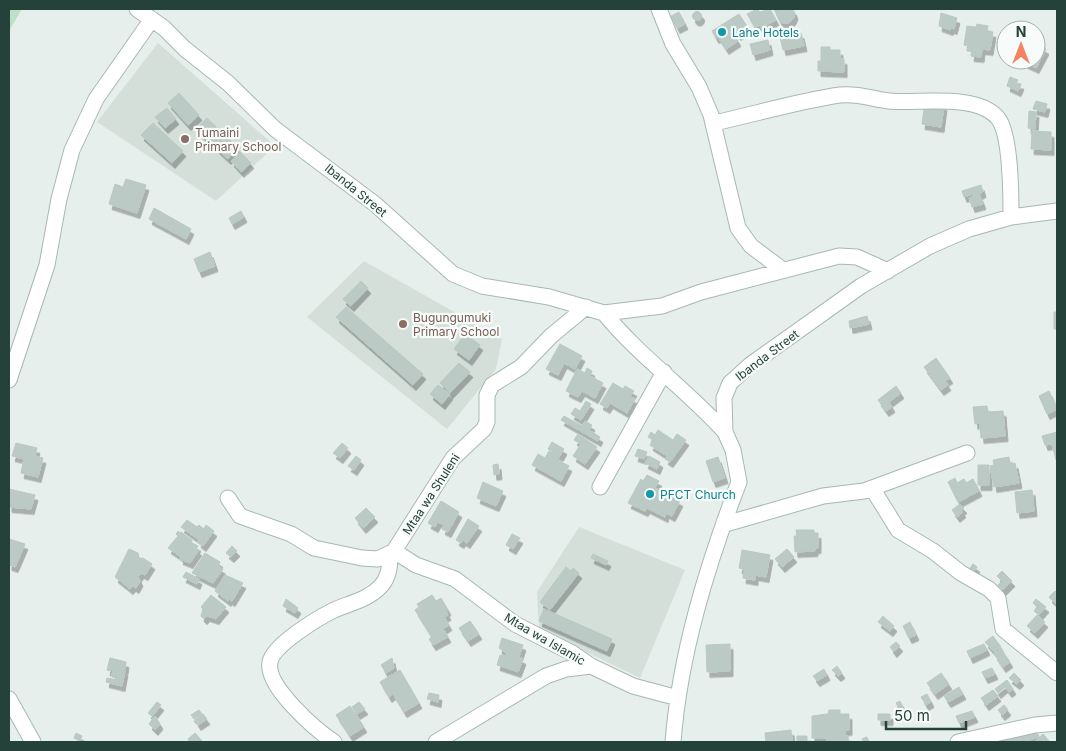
<svg xmlns="http://www.w3.org/2000/svg" width="1066" height="751" font-family="Inter,sans-serif">
<defs>
<filter id="shadow"><feDropShadow dx="3" dy="5.5" stdDeviation="0" flood-color="#0004"/></filter>
</defs>
<rect width="100%" height="100%" fill="#e6efeb"/>
<!-- built -->
<path fill="#d4dfda" d="M158 43 275 146 216 201 97 122Z
M364 261 502 339 496 369 447 429 307 317Z
M579 527 685 570 640 678 539 629 537 592Z"/>
<!-- green -->
<path fill="#bfe0c8" d="M9 9H22L9 31Z"/>
<!-- building -->
<path fill="#bbcac4" stroke="#b8c9c2" filter="url(#shadow)" d="M757 9 760 12 770 9 776 20 761 28 760 25 755 27 747 14Z
M774 9H793L795 14 793 19 789 23H783L779 20Z
M692.5 16a4.5 4.5 0 1 1 9 0a4.5 4.5 0 1 1-9 0Z
M679 12 685 24 677 28 671 16Z
M941 13 957 18 954 29 951 28 950 30 939 26Z
M739 14 748 28 738 35 735 30 732 32 738 41 726 49 718 37 716 38 712 31Z
M977 24 988 26 987 31 993 32 990 50 982 49 981 57 971 56 972 51 968 50 969 46 964 45 967 26 976 27Z
M801 33 804 46 783 50 780 37Z
M768 40 770 50 753 55 750 44Z
M1036 43 1046 49 1036 68 1025 63 1027 60H1036Z
M821 47H830V50H840V59H844V72L818 71V61H821Z
M1010 77 1018 80 1016 83 1021 84 1018 91 1007 86Z
M179 93 199 115 188 125 168 103Z
M1036 101 1047 104 1045 112 1033 109Z
M925 102 944 105 941 127 922 124Z
M167 108 176 119 165 128 155 117Z
M1029 111 1036 112 1035 129 1028 128Z
M207 118 238 148 228 159 196 129Z
M153 123 183 151 172 163 141 135Z
M1032 131 1051 132V150L1031 149Z
M240 152 251 163 241 172 231 161Z
M126 179 146 185 137 213 109 204 115 184 123 187Z
M981 185 983 192 979 194 983 204 972 207 969 198 973 197 972 194 964 197 962 191Z
M154 208 191 229 186 239 149 219Z
M241 211 244 217 232 224 229 218Z
M210 252 215 266 199 272 194 259Z
M361 281 368 288 351 306 343 299Z
M346 307 423 374 413 385 336 317Z
M1054 312H1057V329H1054Z
M867 316 869 324 850 328 849 321Z
M465 334 480 345 469 360 454 349Z
M560 344 582 356 575 369 564 363 558 375 546 369Z
M936 358 950 378 945 381 948 385 941 390 924 367Z
M459 363 470 372 450 393 440 383Z
M587 368 592 371 590 376 603 383 595 398 582 391 578 397 566 391 577 369 585 373Z
M613 383 623 389 625 386 634 391 630 396 635 399 627 413 610 403 607 408 600 404Z
M438 385 450 394 442 404 430 394Z
M896 386 901 393 889 402 892 407 886 411 878 400Z
M1049 391 1057 409 1047 414 1039 396Z
M586 401 591 404 581 420 571 414 575 408 580 411Z
M987 406 988 412 1003 411 1005 436 981 438 980 423 975 424 973 407Z
M564 416 582 426 585 421 592 425 589 430 600 437 598 441 561 420Z
M658 430 673 440 677 434 686 440 670 462 665 459 667 456 650 445 653 440 648 437 651 432 655 435Z
M1057 432V460H1056L1052 444 1045 445 1042 436Z
M578 434 597 447 585 464 573 456 581 444 574 440Z
M552 442 564 449 560 456 548 449Z
M16 443 37 448 35 456 43 458 38 477 21 473 24 459 12 456Z
M342 443 348 448 340 458 333 453Z
M638 449 647 452 644 459 635 456Z
M549 451 559 457 557 460 569 466 561 481 532 465 538 454 545 458Z
M356 456 361 460 354 470 348 466Z
M649 456 660 462 657 469 645 463Z
M718 457 725 478 713 482 706 461Z
M1009 457 1010 464 1015 463 1019 483 994 487 990 466 994 465 993 460Z
M498 464 499 474 494 475 493 465Z
M978 465H989V485H978Z
M647 475 659 481 655 488 680 501 672 516 666 513 665 517 647 508 645 511 628 503 641 479 643 481Z
M955 478 957 483 964 479 966 483 973 479 979 491 958 502 948 482Z
M483 482 503 491 496 506 477 498Z
M9 489 35 495 31 509 9 507Z
M1032 490 1034 511 1017 513 1015 492Z
M441 501 459 512 448 532 442 529 444 525 438 522 435 527 428 523Z
M960 504 964 508 961 510 963 512 957 517 952 510Z
M366 508 375 517 363 528 355 518Z
M468 519 479 526 467 543 463 540 461 543 456 540Z
M187 520 197 527 199 525 204 529 206 525 214 531 203 546 198 542 199 540 181 527Z
M796 530H814V533H818V548H815V551L795 552 794 536H797Z
M178 531 179 533 181 532 192 540 191 545 192 543 198 546 196 549 199 550 190 563 180 559 181 557 168 548 178 536 176 534Z
M512 534 520 538 513 549 506 545Z
M9 539 25 544 15 567 9 565Z
M232 546 237 551 231 557 226 553Z
M129 549 138 553 139 559 143 558 152 564 145 575 141 573 138 577 140 581 136 588 133 586 130 589 115 577Z
M787 549 794 557 782 567 775 559Z
M742 550 770 555 766 577 755 575V580L743 578 744 569 739 568Z
M205 553 220 562 218 566 223 569 213 583 192 573Z
M593 554 608 561 606 565 591 558Z
M973 564 977 567 972 574 968 571Z
M566 567 571 571 573 568 579 573 550 610 540 602Z
M1002 571 1012 581 1003 590 998 585 1002 581 997 576Z
M186 572 199 579 197 584 183 577Z
M225 575 243 583 232 601 229 599 228 601 215 591Z
M1055 591 1057 594 1056 604 1049 597Z
M211 595 226 607 216 619 207 616 204 619 201 616 203 609 201 607Z
M432 595 436 601 441 598 448 610 446 611 448 615 444 617 449 625 443 629 448 637 433 645 429 639 432 637 415 610 419 607 417 604Z
M286 599 298 608 295 613 283 606Z
M1036 599 1046 607 1039 615 1034 611 1037 607 1033 603Z
M544 609 612 639 607 651 539 621Z
M1037 615 1045 622 1035 633 1027 626Z
M883 616 894 626 890 631 878 622Z
M470 621 479 634 468 641 459 628Z
M910 622 916 635 909 638 903 626Z
M993 636 1001 647 994 652 985 642Z
M502 638 523 645 519 657 523 659 518 672 497 665 500 655 505 656 506 653 499 648Z
M896 642 900 646 894 652 890 647Z
M730 644V671L707 672 706 645Z
M984 644 987 650 970 658 967 651Z
M1001 649 1010 662 1003 667 994 654Z
M110 658 126 662 125 669 113 666 111 671 107 670Z
M392 658 394 668 386 673 381 665Z
M837 666 842 673 838 676 832 670Z
M113 668 125 670 122 686 106 682 107 678 117 680 118 678 112 677Z
M992 668 995 674 985 678 982 672Z
M824 669 827 675 817 681 813 676Z
M400 670 419 703 404 712 393 694 389 697 380 682Z
M941 673 949 684 935 694 927 683Z
M1014 673 1021 680 1017 684 1009 678Z
M1007 680 1013 689 1009 692 1005 687 998 693 995 689Z
M959 687 963 694 948 702 944 696Z
M993 690 998 696 986 705 981 698Z
M429 693 439 695 438 702 427 699Z
M927 694 931 702 926 705 921 697Z
M900 701 903 707 899 709 896 703Z
M157 702 161 705 152 716 148 713Z
M359 702 365 709 357 714 352 707Z
M1004 705 1008 710 1002 715 998 710Z
M350 706 364 727 350 736 336 715Z
M199 710 202 714 194 719 191 715Z
M829 710H840V714H849V730H845V736H848V742H827V738H812V716L828 714Z
M972 711 975 717 959 723 956 716Z
M203 714 207 719 198 725 195 720Z
M878 714H890V720H878Z
M155 716 160 724 155 730 149 724Z
M1035 729 1038 737 1024 742H999Z
M791 730 792 742H766L765 733Z
M76 733 82 736 80 741 74 738Z
M195 733 203 742H190L188 739Z
M1043 734 1050 742H1034Z
M797 736H807V742H797Z
M867 737 869 742H864L862 739Z"/>
<g fill="none" stroke-linecap="round" stroke-linejoin="round">
<defs>
<path id="minor" d="M137 9 164 28 185 49 228 83 275 129 375 204 453 274 482 286 549 297 604 313 662 306 701 292 839 256 857 257 888 271
M659 9 673 44 699 87 711 115 738 228 751 246 783 270
M714 123C756 114 798 101 840 95 860 93 871 99 889 101 918 104 975 93 997 117 1011 132 1011 196 1011 217
M604 313C640 357 687 390 725 432
M9 380 47 265 59 199 72 150 96 99 152 19
M600 487 664 372
M872 488 898 530 933 551 961 573 989 589 998 598 1003 629 1057 673
M228 498 240 516 291 534 314 548 362 558 378 559 394 551 453 458 484 429 487 422V395L492 385 521 367 551 336 586 307
M724 522 729 523 823 496 864 491 967 453
M394 551 416 565 455 579 515 624 572 653 591 666 633 686 678 698
M9 699 33 742
M334 742C316 730 265 686 270 662 273 645 318 618 334 610 350 603 368 600 381 586 389 577 390 566 390 554
M436 742 546 676 566 669 591 666
M673 742C680 653 707 566 739 482L733 450 725 432 724 398 730 383 750 365 861 286 930 246 969 229 1011 217 1057 211
M958 742 1035 725 1057 723"/>
</defs>
<!-- minor casing -->
<use href="#minor" stroke="#a8b8b2" stroke-width="17"/>
<!-- minor -->
<use href="#minor" stroke="#fff" stroke-width="15"/>
</g>
<!-- markers -->
<g fill="#0f9aa8" stroke="#f7fbf9" stroke-width="2">
<circle cx="722" cy="32" r="5"/>
<circle cx="650" cy="494" r="5"/>
</g>
<g fill="#8d6e63" stroke="#f7fbf9" stroke-width="2">
<circle cx="185" cy="139" r="5"/>
<circle cx="403" cy="324" r="5"/>
</g>
<g text-anchor="middle" dominant-baseline="central" stroke-width="4.5" stroke-linejoin="round" paint-order="stroke">
<!-- culture labels -->
<g font-size="12" fill="#0d838f" stroke="#f7fbf9" text-anchor="start">
<text x="732" y="32">Lahe Hotels</text>
<text x="660" y="494">PFCT Church</text>
</g>
<!-- education labels -->
<g font-size="12" fill="#785e54" stroke="#f7fbf9" text-anchor="start">
<text x="195" y="132">Tumaini<tspan x="195" dy="14">Primary School</tspan></text>
<text x="413" y="317">Bugungumuki<tspan x="413" dy="14">Primary School</tspan></text>
</g>
<!-- street labels -->
<g font-size="12" fill="#24423a" stroke="#f7fbf9">
<text transform="translate(356 190) rotate(39)">Ibanda Street</text>
<text transform="translate(767 355) rotate(-37)">Ibanda Street</text>
<text transform="translate(431 494) rotate(-57)">Mtaa wa Shuleni</text>
<text transform="translate(545 639) rotate(30)">Mtaa wa Islamic</text>
</g>
</g>
<!-- border -->
<rect width="1066" height="751" fill="none" stroke="#24423a" stroke-width="20"/>
<!-- north arrow -->
<g transform="translate(1021 45)"><circle r="24" fill="#f7fbf9" stroke="#a3b1ad"/>
<path d="M0-4L9 19L0 12L-9 19Z" fill="#f4845f"/>
<text y="-8" font-size="14" font-weight="bold" text-anchor="middle" fill="#24423a">N</text>
</g>
<!-- scale -->
<path d="M886 721v8h80v-8" fill="none" stroke="#24423a" stroke-width="2.5"/>
<text x="894" y="721" font-size="15" fill="#24423a" stroke="#f7fbf9" stroke-width="4" paint-order="stroke">50 m</text>
</svg>
